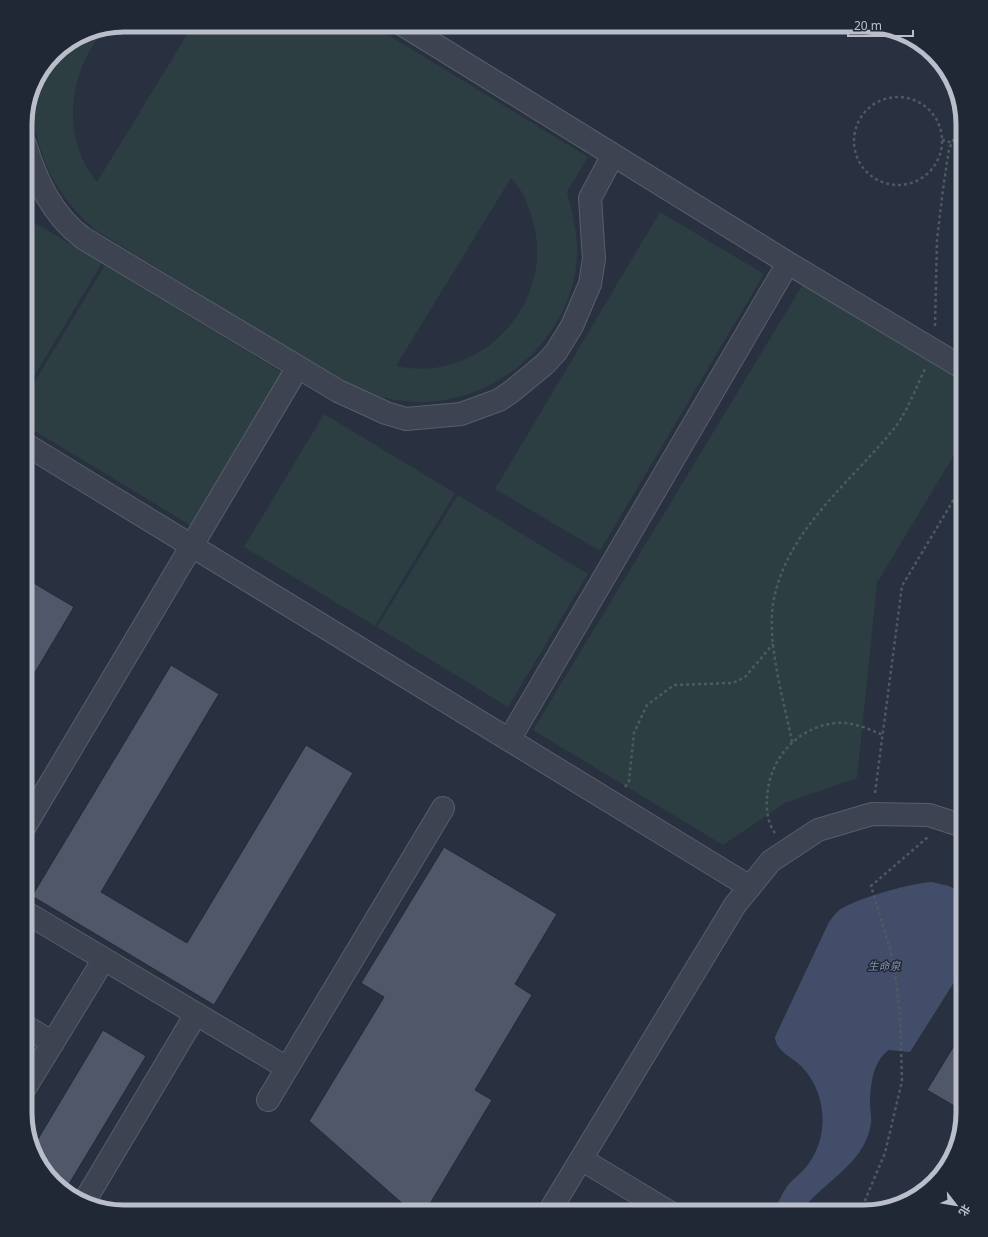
<svg xmlns="http://www.w3.org/2000/svg" width="988" height="1237" font-family="'Noto Sans','Noto Sans SC',sans-serif">
<rect width="100%" height="100%" fill="#293040"/>
<!-- green -->
<path fill="#2c3e42" fill-rule="evenodd" d="M193 25H372L588 157 567 192C571 209 576 225 577 243 581 326 507 400 425 402 401 403 379 397 357 389L95 230C58 196 41 166 33 117 32 106 30 91 35 81 38 75 44 69 48 63 64 43 81 34 107 28 68 68 60 138 97 182ZM511 178C522 189 529 206 533 221 556 303 480 385 396 366Z
M660 212 764 274 600 551 495 489Z
M25 217 102 263 25 391Z
M105 265 283 373 190 525 25 425V398Z
M803 284 963 381V440L877 583 857 778 785 803 723 845 533 730Z
M324 414 455 493 375 626 244 547Z
M458 495 588 574 508 707 377 627Z"/>
<!-- water -->
<path fill="#424e69" d="M932 882 949 886 963 893V968L910 1052 889 1050C872 1061 870 1088 870 1107 871 1113 872 1122 870 1128 862 1166 822 1182 801 1212H773C778 1204 781 1195 786 1188 792 1179 801 1174 807 1166 830 1137 827 1093 802 1067 793 1057 776 1052 775 1037L829 922C832 918 836 912 841 909 858 898 912 883 932 882Z"/>
<!-- building -->
<path fill="#4f5768" stroke="#242a37" d="M27 579 74 607 25 689V582Z
M171 665 219 694 101 892 187 943 306 745 353 773 214 1005 32 896Z
M444 847 557 914 515 984 532 995 475 1090 492 1100 425 1212H412L309 1121 384 997 361 983Z
M103 1030 146 1056 66 1189 42 1168 35 1144Z
M963 1031V1111L927 1090Z"/>
<g fill="none" stroke-linecap="round" stroke-linejoin="round">
<defs>
<path id="minor" d="M403 25 788 263 963 368
M25 144C36 180 52 215 83 238L338 391 386 413 406 419 461 414 499 400 511 392 545 364 556 352 572 326 590 284 594 259 590 198 613 155
M25 444 750 887
M509 740 788 263
M25 826 298 367
M25 912 287 1068
M25 1026 53 1043
M25 1088 104 959
M268 1100 443 808
M581 1159 669 1212
M84 1202 196 1014
M549 1212 735 905 771 861 818 830 872 814 929 815 963 826"/>
</defs>
<!-- minor casing -->
<use href="#minor" stroke="#585e6a" stroke-width="24"/>
<!-- path -->
<path stroke="#4b5b60" stroke-width="2.5" stroke-dasharray="3 3" stroke-linecap="butt" d="M854 141a44 44 0 1 1 88 0a44 44 0 1 1-88 0Z
M942 140 953 143
M935 326 937 240 943 189 949 149 962 122
M792 742C784 701 767 645 773 604 785 530 852 482 896 426 907 412 917 385 925 369
M625 787 629 781 634 733 647 705 674 685 733 683 745 677 773 644
M875 793 902 586 963 484
M775 833C768 824 766 809 767 798 769 759 796 728 835 723 852 721 868 729 883 735
M860 1212 885 1153 902 1081 900 1015 896 981 890 949 871 886 928 837"/>
<!-- minor -->
<use href="#minor" stroke="#3d4350" stroke-width="22"/>
</g>
<g text-anchor="middle" dominant-baseline="central" stroke-width="3" stroke-linejoin="round" paint-order="stroke">
<!-- water labels -->
<g font-size="11" font-style="italic" fill="#8491af" stroke="#212835">
<text x="884" y="965">生命泉</text>
</g>
</g>
<!-- crop -->
<path d="M0 0H988V1237H0ZM124 32H864A92 92 0 0 1 956 124V1113A92 92 0 0 1 864 1205H124A92 92 0 0 1 32 1113V124A92 92 0 0 1 124 32Z" fill="#212835" fill-rule="evenodd"/>
<path fill="none" stroke="#babeca" stroke-width="5" d="M124 32H864A92 92 0 0 1 956 124V1113A92 92 0 0 1 864 1205H124A92 92 0 0 1 32 1113V124A92 92 0 0 1 124 32Z"/>
<!-- north arrow -->
<g transform="translate(956 1205) rotate(121)" stroke="#212835" stroke-width="3" paint-order="stroke">
<path d="M0-3L7 15L0 10L-7 15Z" fill="#babeca"/>
<text y="-6" font-size="11" font-weight="bold" text-anchor="middle" fill="#babeca">北</text>
</g>
<!-- scale -->
<path d="M848 30v6h65v-6" fill="none" stroke="#babeca" stroke-width="2"/>
<text x="854" y="30" font-size="12" fill="#babeca" stroke="#212835" stroke-width="3" paint-order="stroke">20 m</text>
</svg>
